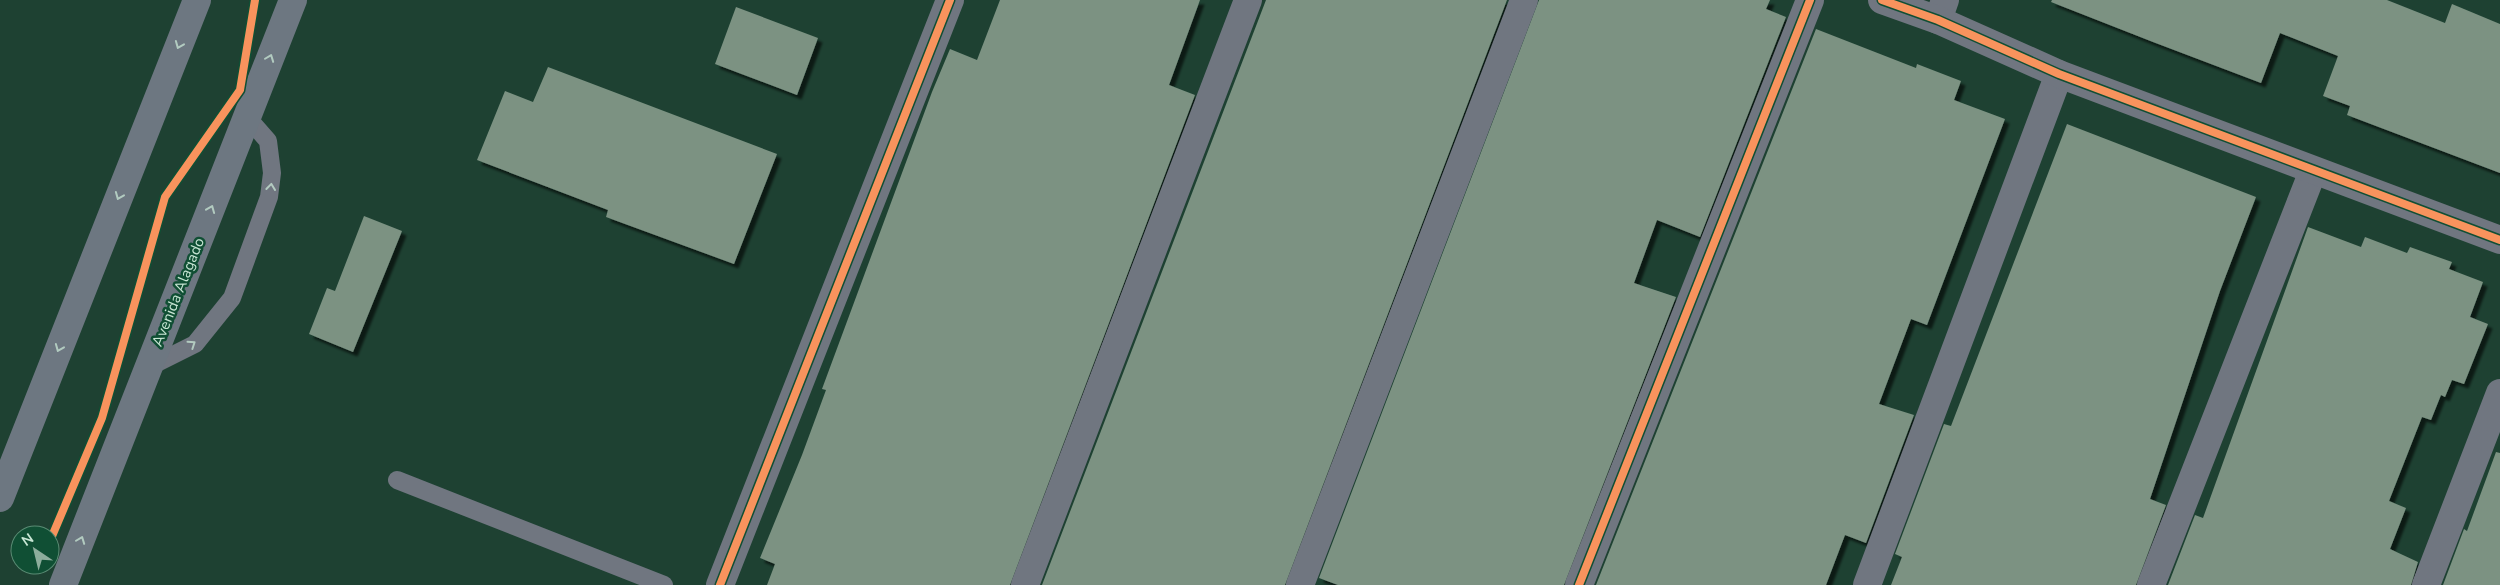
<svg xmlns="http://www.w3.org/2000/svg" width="2500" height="585" font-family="'Nunito Sans',sans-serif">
<defs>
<filter id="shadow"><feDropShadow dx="4.5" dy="4.5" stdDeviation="1" flood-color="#0009"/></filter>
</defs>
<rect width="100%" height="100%" fill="#1e4132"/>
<!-- building -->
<path fill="#7b9282" filter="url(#shadow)" d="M1000 0H1200L1169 85 1195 95 1010 585H767L775 564 760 558 802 455 826 390 822 389 932 92 950 49 977 60Z
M1266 0H1507L1285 585H1042Z
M1539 0H1770L1766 9 1786 17 1700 237 1657 220 1634 283 1676 297 1564 585H1338L1319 578Z
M2052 0H2387L2445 23 2452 4 2500 24V173L2347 115 2350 106 2323 96 2338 56 2280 33 2261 83 2153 42 2051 2Z
M736 7 818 38 797 95 715 64Z
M1816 29 1916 68 1917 64 1961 81 1954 100 2005 119 1927 325 1911 319 1879 404 1914 415 1866 543 1845 535 1826 585H1596Z
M548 67 777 154 734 264 606 217 608 210 477 160 505 91 533 102Z
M2067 124 2256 197 2220 291 2150 499 2166 505 2136 585H1891L1902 557 1895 554 1944 424 1951 426Z
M364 216 402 231 353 352 309 334 327 288 335 291Z
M2308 227 2361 247 2365 237 2407 253 2410 247 2452 262 2449 269 2483 282 2470 317 2488 324 2464 384 2452 380 2445 397 2441 395 2431 420 2422 417 2389 501 2406 508 2390 549 2418 562 2411 585H2168L2195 515 2203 518Z
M2496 452 2500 453V585H2443L2464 529 2467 531Z"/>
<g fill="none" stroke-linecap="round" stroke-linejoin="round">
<!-- service -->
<path stroke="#707680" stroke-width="18" d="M149 367 195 344 232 298 269 197 272 173 268 141 247 117
M397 480 664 585"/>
<!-- minor -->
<path stroke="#707680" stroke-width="28" d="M1938 20 1945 0
M720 585 950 0
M1025 585 1248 0
M1300 585 1524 0
M1579 585 1810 0
M1867 585 2059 74
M2151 585 2313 171
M2426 585 2500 393"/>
<!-- tertiary -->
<path stroke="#707680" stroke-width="28" d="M1882 0 1938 20 2059 74 2500 240"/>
<!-- secondary -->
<path stroke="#6d7781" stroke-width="28" d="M0 498 197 0
M63 585 293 0"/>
<defs>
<path id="cycleway" d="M1882 0 1938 20 2059 74 2500 240
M50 541 102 418 165 197 240 90 255 0
M720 585 950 0
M1579 585 1810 0"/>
</defs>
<!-- cycleway casing -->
<use href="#cycleway" stroke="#104f34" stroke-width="11"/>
<!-- cycleway -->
<use href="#cycleway" stroke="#f8935d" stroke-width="8"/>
</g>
<!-- one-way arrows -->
<defs><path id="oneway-chevron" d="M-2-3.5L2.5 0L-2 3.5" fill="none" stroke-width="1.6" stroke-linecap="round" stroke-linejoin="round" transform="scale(1.25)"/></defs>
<g stroke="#b2cbc0">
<use href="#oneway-chevron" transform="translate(179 45) rotate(112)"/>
<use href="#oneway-chevron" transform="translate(270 58) rotate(-69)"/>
<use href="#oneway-chevron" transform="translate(119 196) rotate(112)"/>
<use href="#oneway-chevron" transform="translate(211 209) rotate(-68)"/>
<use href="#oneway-chevron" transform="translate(59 348) rotate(112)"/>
<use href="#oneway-chevron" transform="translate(81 540) rotate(-69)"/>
</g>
<g stroke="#b3cbc0">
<use href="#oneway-chevron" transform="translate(271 187) rotate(-83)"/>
<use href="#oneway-chevron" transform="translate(192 344) rotate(-34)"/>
</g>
<g text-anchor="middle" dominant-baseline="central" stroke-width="5" stroke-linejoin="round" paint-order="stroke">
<!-- street labels -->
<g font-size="15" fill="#c9e7d5" stroke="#104f34">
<text transform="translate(178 292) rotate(-68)">Avenida Alagado</text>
</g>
</g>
<!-- north arrow -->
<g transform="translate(35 550) rotate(325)"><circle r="24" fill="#104f34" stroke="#5a8c74"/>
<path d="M0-4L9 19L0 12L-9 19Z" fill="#8dad9c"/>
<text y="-8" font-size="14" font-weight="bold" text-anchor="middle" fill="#c9e7d5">N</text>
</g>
</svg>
